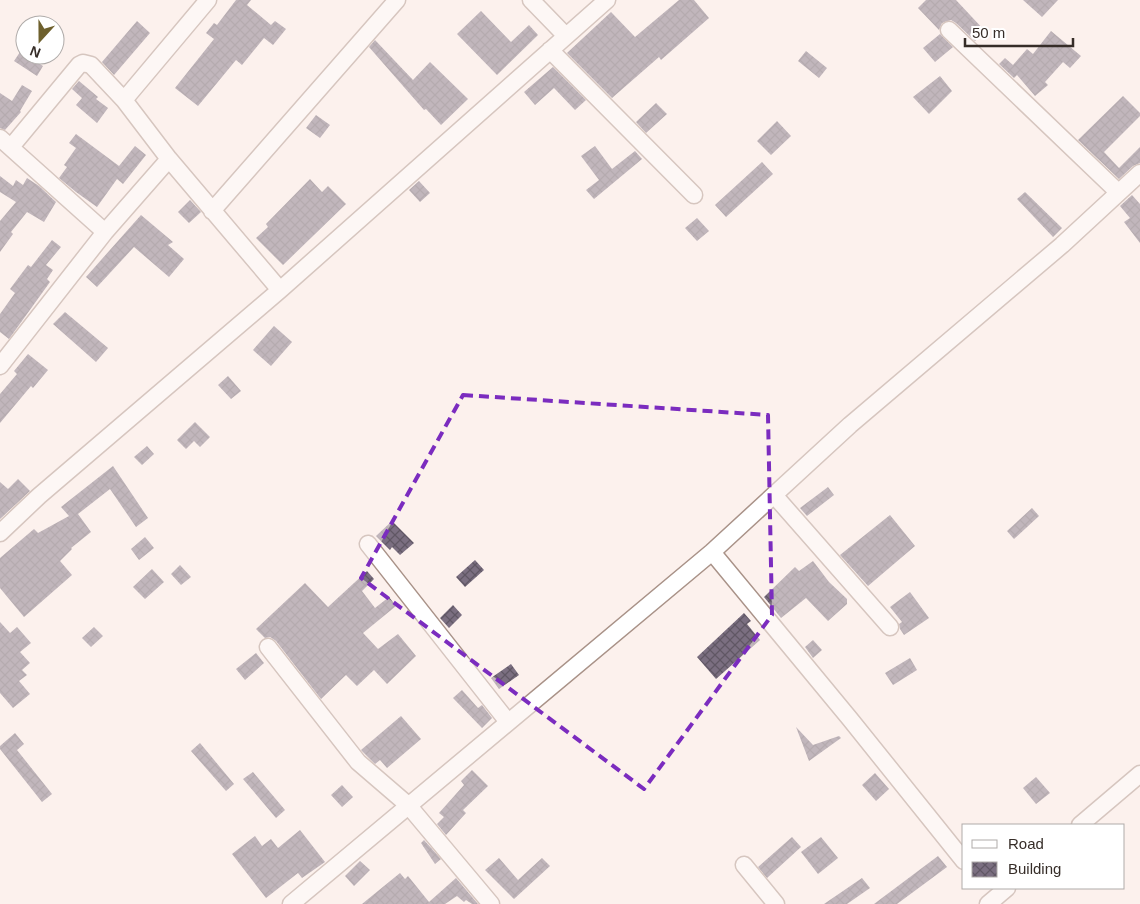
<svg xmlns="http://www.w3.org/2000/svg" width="1140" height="904" font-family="Arial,sans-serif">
<defs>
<pattern id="building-cross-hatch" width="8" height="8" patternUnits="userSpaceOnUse" patternTransform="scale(1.25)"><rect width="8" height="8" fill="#7b6f81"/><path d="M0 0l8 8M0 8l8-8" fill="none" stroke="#605764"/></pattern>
</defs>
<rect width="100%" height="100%" fill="#fcf1ed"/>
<!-- building -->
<path fill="url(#building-cross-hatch)" d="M236 0H251L247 5 271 25 275 21 286 29 273 45 264 38 242 65 236 60 198 106 175 88 214 39 206 33 214 23 217 25Z
M679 0H694L709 18 661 60 659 57 612 98 567 53 611 12 635 37Z
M926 0H956L985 31 975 41 956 23 951 20 942 23 939 30 918 8Z
M1023 0H1058L1042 17Z
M481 11 511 42 529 25 538 35 497 75 457 34Z
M137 21 150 33 114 75 102 62Z
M1051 31 1081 56 1070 68 1063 62 1045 82 1048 85 1035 96 1017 75 1014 78 999 64 1005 58 1013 65 1027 49 1033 54Z
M940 34 953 47 935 62 923 48Z
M375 40 413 80 430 62 468 99 441 125 426 109 424 110 369 47Z
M806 51 827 68 819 78 798 61Z
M20 52 43 66 37 76 14 61Z
M553 67 586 100 575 110 554 88 535 105 524 92Z
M940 76 952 91 929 114 913 97Z
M79 81 98 97 96 99 108 108 97 123 76 105 82 98 72 89Z
M22 85 32 91 20 111 21 112 5 130 0 128V93L12 101Z
M1123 96 1140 113V116L1104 152 1119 168 1140 147V163L1133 166 1119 179 1078 140Z
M656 103 667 114 646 133 636 122Z
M316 115 330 125 320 138 306 128Z
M777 121 791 136 771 155 757 141Z
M76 134 119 166 135 146 146 155 123 184 117 179 97 207 76 192 59 178 67 167 64 165 76 148 69 143Z
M595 146 612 169 635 151 642 159 594 199 586 190 599 180 581 156Z
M762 162 773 174 726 217 715 205Z
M0 176 13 186 16 180 23 185 27 178 39 186 56 202 44 222 27 212 11 232 13 234 0 252V221L16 202 0 192Z
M310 179 322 192 328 186 346 204 283 265 256 238 268 227 266 224Z
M419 181 430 193 420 202 409 190Z
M1025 192 1062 228 1053 237 1017 199Z
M1132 195 1140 204V243L1124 222 1130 218 1120 206Z
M190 200 201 212 189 223 178 212Z
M141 215 173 242 168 245 184 259 169 277 134 247 97 287 86 277Z
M697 218 709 231 697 241 685 228Z
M52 240 61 247 46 265 53 270 47 279 50 282 9 339 0 332V314L15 293 10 289 28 265 31 267Z
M65 312 108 348 96 362 53 324Z
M274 326 292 342 271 366 253 350Z
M28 354 48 370 33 388 31 386 0 423V394L17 374 14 371Z
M228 376 241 391 231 399 218 385Z
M195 422 210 437 200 447 194 441 186 449 177 440Z
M147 446 154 454 142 465 134 457Z
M113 466 148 518 136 527 110 489 78 514 91 532 71 548 72 549 60 561 72 575 24 617 0 588V558L34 529 38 533 69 516 61 507Z
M18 479 30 491 0 519V482L8 489Z
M828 487 834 495 807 516 800 508Z
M1032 508 1039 516 1014 539 1007 531Z
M890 515 915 546 868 586 840 555Z
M392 521 414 543 400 555 392 547 390 550 376 536Z
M145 537 154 548 139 560 131 549Z
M475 560 484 570 465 587 456 577Z
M813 561 829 582 847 599V604L828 621 806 598 781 618 764 597 795 567 799 571Z
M180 565 191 577 181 585 171 574Z
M152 569 164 582 145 599 133 587Z
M367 571 374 579 362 591 375 608 389 597 396 606 363 633 378 649 398 634 416 656 387 684 374 670 357 686 346 675 321 699 276 641 270 637 265 638 256 629 305 583 328 607Z
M910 592 929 618 904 635 900 629 899 624 902 622 890 607Z
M453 605 462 615 449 628 440 618Z
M744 613 751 621 747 624 760 640 716 679 697 657Z
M0 622 10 633 17 627 31 643 20 652 30 663 22 670 27 675 19 681 30 694 13 708 0 693Z
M94 627 103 636 91 647 82 638Z
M813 640 822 650 813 658 805 647Z
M256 653 264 663 245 680 236 669Z
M910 658 917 670 893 685 885 673Z
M511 664 519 675 499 689 491 678Z
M462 690 478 708 482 705 492 718 482 728 453 698Z
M401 716 421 739 387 768 380 760 375 764 361 750Z
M796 727 813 745 839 736 841 738 809 761Z
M15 733 24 744 17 750 52 794 42 802 0 749V746Z
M200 743 234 784 226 791 191 751Z
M472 770 488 786 463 810 466 813 446 835 437 824 444 817 439 813 464 785 461 781Z
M253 772 285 810 276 818 243 779Z
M875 773 889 789 876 801 862 785Z
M1036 777 1050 793 1036 804 1023 788Z
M342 785 353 797 342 807 331 795Z
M300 830 325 862 302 878 298 873 266 898 232 854 255 836 262 846 271 839 278 848Z
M792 837 801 847 767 878 758 867Z
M821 837 838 858 818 874 801 852Z
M424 840 441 859 435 864 421 843Z
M938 856 947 867 897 904H874Z
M499 858 518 880 542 858 550 866 514 899 485 870Z
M360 861 370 870 354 886 345 876Z
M400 873 405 879 408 876 429 902 456 878 478 904H472L466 900 464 902 457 896 445 904H362Z
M862 878 870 888 847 904H824Z"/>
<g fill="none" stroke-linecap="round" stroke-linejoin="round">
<defs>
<path id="street" d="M531 0 566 36
M949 30 1118 192
M550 50 694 195
M124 100 208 0
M0 138 105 232
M11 147 79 65 83 63 91 65 124 100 169 159 280 290
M212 211 397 0
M0 366 105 232 169 159
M774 495 890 627
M0 533 39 496 280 290 607 0
M368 544 508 722
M712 552 850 719 964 861
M268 647 358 762 408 805 491 904
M1080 825 1140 774
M744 865 776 904
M291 904 712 552 850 425 1062 245 1140 173
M988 904 1007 888"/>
</defs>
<!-- street casing -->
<use href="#street" stroke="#a99288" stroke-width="19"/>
<!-- street -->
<use href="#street" stroke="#fff" stroke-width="16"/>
</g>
<!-- marked area -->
<path d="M0 0H1140V904H0ZM463 395 768 415 772 615 644 789 361 578Z" fill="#fcf1ed" fill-opacity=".55" fill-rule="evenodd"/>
<path fill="none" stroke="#7b2cbf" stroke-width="4" stroke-dasharray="10 6" stroke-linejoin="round" d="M463 395 768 415 772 615 644 789 361 578Z"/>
<!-- legend -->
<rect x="962" y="824" width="162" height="65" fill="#ffffff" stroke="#afaba9"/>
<rect x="972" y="840" width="25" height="8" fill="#ffffff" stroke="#afaba9"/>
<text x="1008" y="849" font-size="15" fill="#362d28">Road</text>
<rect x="972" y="862" width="25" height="15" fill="url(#building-cross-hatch)" stroke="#afaba9"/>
<text x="1008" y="874" font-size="15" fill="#362d28">Building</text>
<!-- north arrow -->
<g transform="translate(40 40) rotate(201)"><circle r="24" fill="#ffffff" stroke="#afaba9"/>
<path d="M0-4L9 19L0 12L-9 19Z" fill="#6e602d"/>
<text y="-8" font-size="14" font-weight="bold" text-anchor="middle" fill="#362d28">N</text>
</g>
<!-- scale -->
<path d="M965 38v8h108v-8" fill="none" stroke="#362d28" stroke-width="2.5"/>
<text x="972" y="38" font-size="15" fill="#362d28" stroke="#ffffff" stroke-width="4" paint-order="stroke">50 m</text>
</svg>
